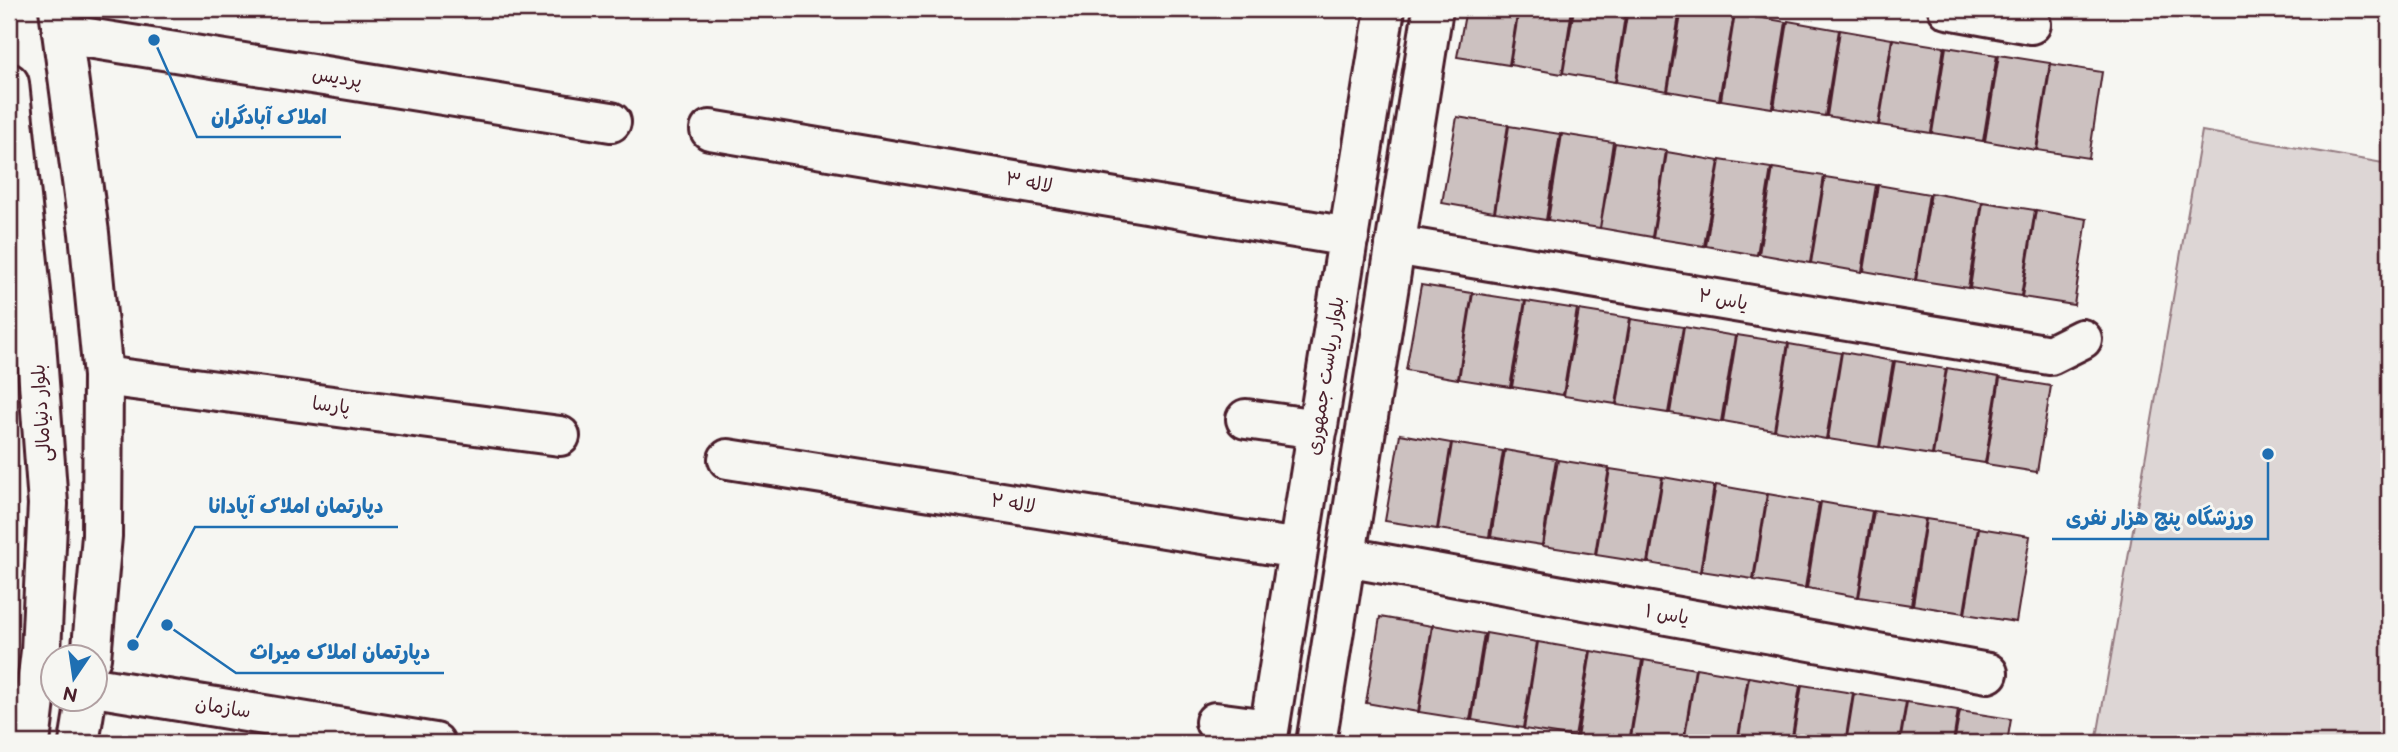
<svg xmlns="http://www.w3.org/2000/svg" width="2398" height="752" font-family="'Balsamiq Sans','Playpen Sans Arabic',sans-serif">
<rect width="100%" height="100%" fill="#f6f6f2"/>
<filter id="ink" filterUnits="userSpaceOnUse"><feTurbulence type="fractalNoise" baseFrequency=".0143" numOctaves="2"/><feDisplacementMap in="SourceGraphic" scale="14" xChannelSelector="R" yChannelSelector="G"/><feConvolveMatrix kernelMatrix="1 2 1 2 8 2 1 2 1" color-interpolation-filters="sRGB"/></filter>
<g filter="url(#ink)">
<!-- green -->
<path fill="#ddd6d5" stroke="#947a80" stroke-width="2" d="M2202 131 2389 164V743H2096Z"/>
<!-- building -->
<path fill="#ccc1c0" stroke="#4a1f2b" stroke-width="2" d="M1466 9H1518L1509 65 1457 57Z
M1519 9H1572L1562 74 1510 65Z
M1574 9H1626L1615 82 1563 73Z
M1628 9H1680L1667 91 1616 82Z
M1682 9H1704L1734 14 1719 100 1668 91Z
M1735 13 1786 22 1772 108 1721 100Z
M1788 21 1839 30 1825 116 1774 108Z
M1840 30 1892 39 1878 125 1827 116Z
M1893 39 1944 47 1931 133 1879 125Z
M1946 47 1997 55 1983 141 1932 133Z
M1999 55 2050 63 2036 150 1985 141Z
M2051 64 2102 72 2089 158 2037 150Z
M1457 117 1508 125 1494 212 1442 203Z
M1509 126 1560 134 1546 220 1495 212Z
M1562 134 1613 142 1600 228 1548 220Z
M1615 143 1666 151 1652 237 1600 228Z
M1667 152 1719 161 1704 246 1653 238Z
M1720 160 1771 168 1757 255 1706 246Z
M1773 168 1824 176 1810 263 1759 254Z
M1825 177 1876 185 1862 272 1811 263Z
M1878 185 1929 194 1915 280 1864 271Z
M1931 193 1982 202 1968 288 1916 280Z
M1983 202 2035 210 2021 296 1970 288Z
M2036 210 2087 219 2074 305 2022 297Z
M1421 285 1472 293 1458 379 1406 370Z
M1473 293 1525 301 1510 387 1459 379Z
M1526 301 1577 309 1563 395 1512 387Z
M1579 310 1630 318 1616 404 1564 396Z
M1631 319 1683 327 1668 413 1617 405Z
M1684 327 1735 336 1721 422 1670 413Z
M1737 335 1788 343 1774 430 1723 421Z
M1789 344 1841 353 1826 439 1775 430Z
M1842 352 1893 361 1879 447 1828 439Z
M1895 361 1946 369 1932 455 1880 447Z
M1947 368 1999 377 1985 463 1933 455Z
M2000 378 2051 386 2037 472 1986 464Z
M1400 434 1451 443 1437 529 1385 521Z
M1452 443 1503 451 1489 537 1438 529Z
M1505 450 1556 459 1542 545 1491 537Z
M1558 460 1609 468 1595 554 1543 546Z
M1610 469 1662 477 1647 563 1596 555Z
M1663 477 1714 486 1700 572 1649 563Z
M1716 485 1767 494 1753 579 1701 571Z
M1768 494 1819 503 1805 588 1754 580Z
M1821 502 1872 511 1858 597 1807 588Z
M1874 511 1925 519 1911 605 1859 597Z
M1926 519 1978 527 1964 613 1913 605Z
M1979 528 2030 536 2016 622 1965 614Z
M1380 617 1432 626 1418 712 1366 703Z
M1433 625 1484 634 1470 720 1419 712Z
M1486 633 1537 642 1523 728 1472 720Z
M1538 642 1590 651 1575 737 1524 729Z
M1591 651 1642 660 1629 743H1611L1577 738Z
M1644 660 1695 669 1683 743H1630Z
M1696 668 1748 677 1737 743H1684Z
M1749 677 1800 686 1791 743H1738Z
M1802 685 1853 693 1845 743H1792Z
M1854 694 1906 702 1899 743H1846Z
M1907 702 1958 710 1953 743H1900Z
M1960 711 2011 719 2007 743H1954Z"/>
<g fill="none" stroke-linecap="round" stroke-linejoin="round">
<defs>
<path id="minor" d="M1948 9 2031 24
M63 34 611 122
M710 130 1349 237
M1395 245 2050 355 2082 339
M103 376 560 436
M1246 419 1318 429
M728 459 1298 549
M1346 557 1988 673
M94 687 435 743
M1215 722 1269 729
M1267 743 1385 9
M1316 743 1433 9"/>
<path id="major" d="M59 9 89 233 103 376 102 536 91 658
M9 83 35 329 48 504 41 651 30 743
M79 743 86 700"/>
</defs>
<!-- minor casing -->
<use href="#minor" stroke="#4a1f2b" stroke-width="44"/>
<!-- major casing -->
<use href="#major" stroke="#4a1f2b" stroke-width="44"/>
<!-- minor -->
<use href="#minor" stroke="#f6f6f2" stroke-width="38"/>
<!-- major -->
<use href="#major" stroke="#f6f6f2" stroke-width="38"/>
</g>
</g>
<g text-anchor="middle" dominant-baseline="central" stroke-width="6" stroke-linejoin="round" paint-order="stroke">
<!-- street labels -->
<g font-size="19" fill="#4a1f2b" stroke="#f6f6f2">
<text transform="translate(337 78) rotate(9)">پردیس</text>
<text transform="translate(1029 183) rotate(10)">لاله ۳</text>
<text transform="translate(1723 300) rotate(10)">یاس ۲</text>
<text transform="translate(1326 376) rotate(-81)">بلوار ریاست جمهوری</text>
<text transform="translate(331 406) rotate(7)">پارسا</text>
<text transform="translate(42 413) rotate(-94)">بلوار دنیامالی</text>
<text transform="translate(1013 504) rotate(9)">لاله ۲</text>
<text transform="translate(1667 615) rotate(10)">یاس ۱</text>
<text transform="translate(223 708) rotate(9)">سازمان</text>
</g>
</g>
<!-- callouts -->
<path fill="none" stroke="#1f6fb2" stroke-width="2.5" d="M154 40L197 137H341M133 645L195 527H398M2268 454L2268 539H2052M167 625L236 673H444"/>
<g fill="#1f6fb2" stroke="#f6f6f2" stroke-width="2.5">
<circle cx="154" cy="40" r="7"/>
<circle cx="133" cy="645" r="7"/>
<circle cx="2268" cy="454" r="7"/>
<circle cx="167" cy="625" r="7"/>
</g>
<g font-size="21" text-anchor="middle" font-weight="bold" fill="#1f6fb2" stroke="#f6f6f2" stroke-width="6" stroke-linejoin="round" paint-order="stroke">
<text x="269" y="124">املاک آبادگران</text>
<text x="296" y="513">دپارتمان املاک آپادانا</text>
<text x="2160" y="525">ورزشگاه پنج هزار نفری</text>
<text x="340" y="659">دپارتمان املاک میراث</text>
</g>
<!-- margin -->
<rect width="2398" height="752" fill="none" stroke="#f6f6f2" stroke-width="35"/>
<rect x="18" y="18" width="2363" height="717" fill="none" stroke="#4a1f2b" stroke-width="2.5" filter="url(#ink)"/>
<!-- north arrow -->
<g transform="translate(74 678) rotate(193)"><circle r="33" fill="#f6f6f2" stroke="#b1a0a2" stroke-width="2"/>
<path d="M0-5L12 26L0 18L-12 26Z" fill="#1f6fb2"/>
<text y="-10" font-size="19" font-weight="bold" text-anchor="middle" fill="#4a1f2b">N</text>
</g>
</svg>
